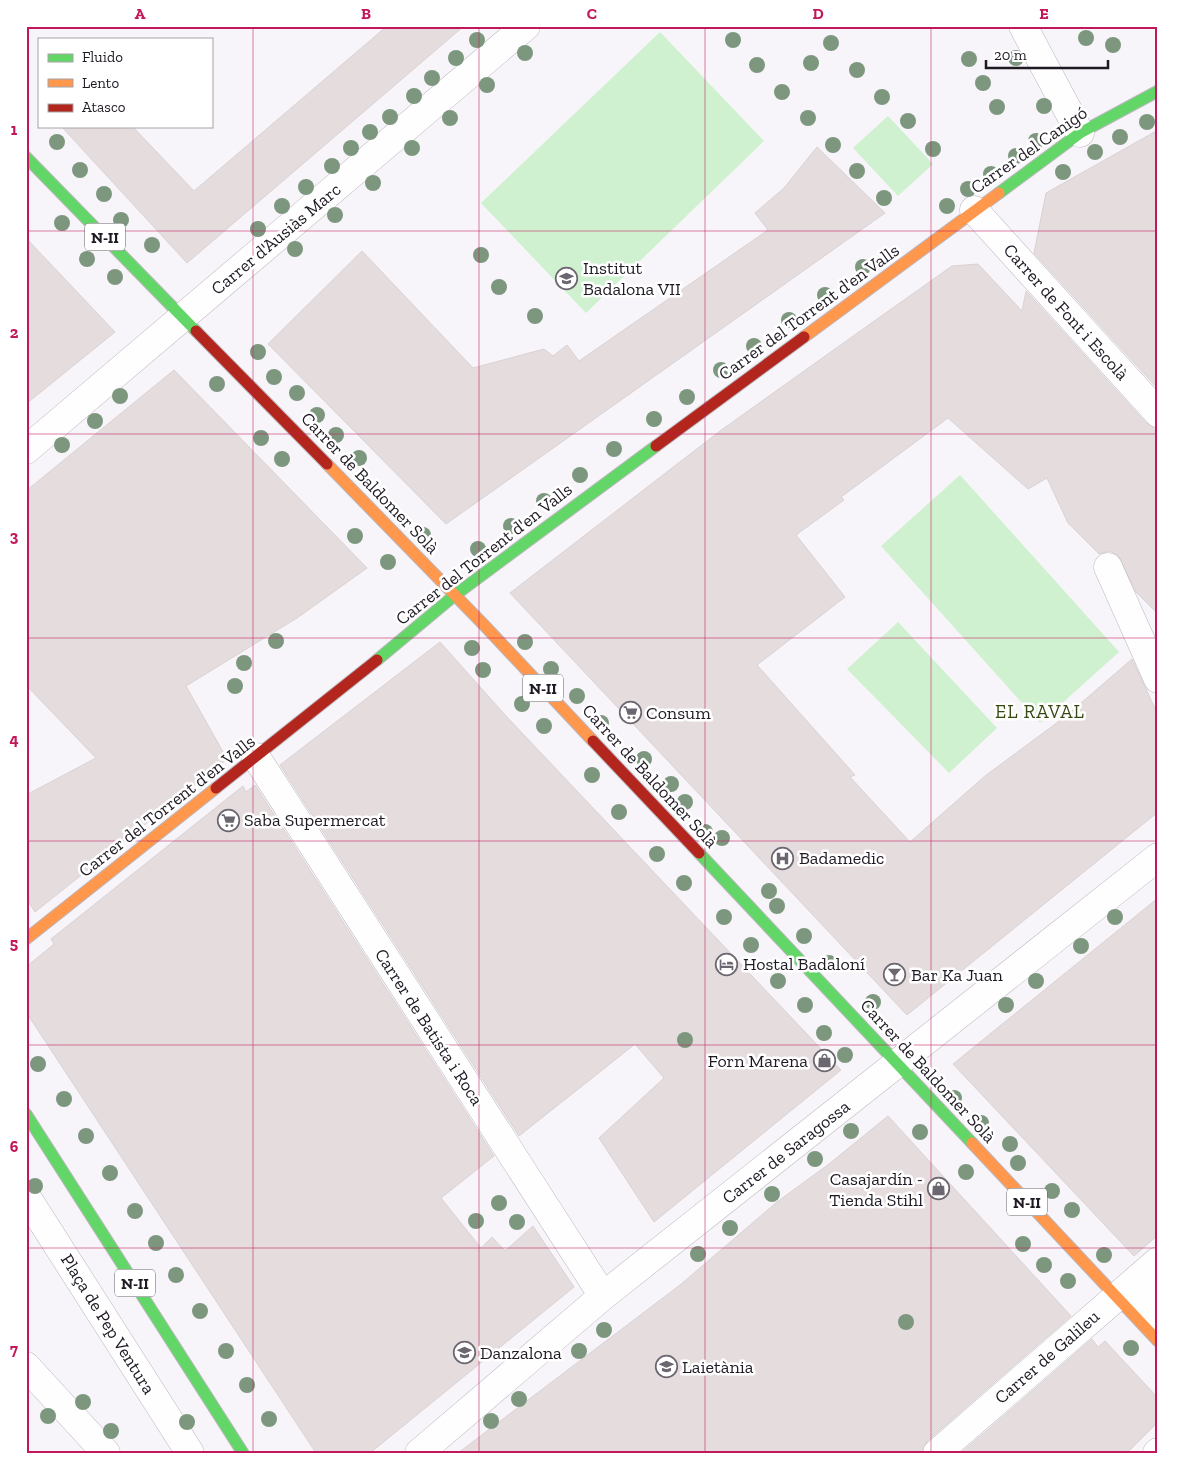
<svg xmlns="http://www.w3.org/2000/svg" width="1184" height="1479" font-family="'Zilla Slab',serif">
<rect width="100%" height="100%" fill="#f7f5f9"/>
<!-- green -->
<path fill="#cff1cf" d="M660 32 764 141 586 313 481 203Z
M888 116 933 164 898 196 853 148Z
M960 475 1119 652 1040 723 881 546Z
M898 622 997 728 949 773 847 669Z"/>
<!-- building -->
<path fill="#e5dcdd" stroke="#dad1d3" d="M387 26H464L187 263 61 126H132L194 191Z
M1158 130V389L1034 253 1046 193Z
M817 147 885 213 446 524 268 344 362 251 473 368 544 349 553 356 567 345 579 361 768 230 755 213 784 188Z
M26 238 115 332 26 404Z
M978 264 1022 311 1026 291 1146 423 1158 428V614L1136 592 1118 555 1109 551 1099 554 1068 523 1047 478 1028 489 948 418 841 497 844 500 796 535 845 597 757 665 855 775 850 777 910 842 985 776 1066 716 1132 659 1158 715V812L907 1015 510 593 720 431 863 329 952 266Z
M174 370 367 568 297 618 186 686 227 759 35 912 26 898V795L96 758 26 685V491Z
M440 642 506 716 841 1070 654 1222 599 1138 664 1078 635 1044 519 1136 280 765Z
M255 785 494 1156 441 1198 481 1248 492 1237 505 1251 533 1226 574 1287 370 1453H316L26 1012V967L54 944 51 939 243 786 246 792Z
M1158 898V1235L1134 1256 953 1064Z
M888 1116 1071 1316 927 1441 922 1453H458L680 1285 777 1202 829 1164Z
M1092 1339 1098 1347 1105 1341 1158 1398V1422L1127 1453H961Z"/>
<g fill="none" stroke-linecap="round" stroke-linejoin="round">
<defs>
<path id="street" d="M1023 26 1080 133
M974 210 1158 413
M26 450 526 26
M1108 567 1158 679
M256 757 603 1296
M26 1196 190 1453
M1158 1288 1143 1301 1158 1317
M26 1366 106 1453
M419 1453 603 1296 1158 857
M937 1453 1158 1261
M1157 1453 1158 1452"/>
<path id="fast" d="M26 157 196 331
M999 193 1080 133 1158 91
M377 660 455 595 656 446
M699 853 972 1143
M26 1114 243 1453"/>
<path id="slow" d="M804 337 999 193
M327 464 484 625 593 741
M26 939 216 788
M972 1143 1158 1341"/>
<path id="jam" d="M196 331 327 464
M656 446 804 337
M593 741 699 853
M216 788 377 660"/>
</defs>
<!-- street casing -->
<use href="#street" stroke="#bbb7bf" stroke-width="29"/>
<!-- fast casing -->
<use href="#fast" stroke="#bbb7bf" stroke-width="13"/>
<!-- slow casing -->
<use href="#slow" stroke="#bbb7bf" stroke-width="13"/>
<!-- jam casing -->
<use href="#jam" stroke="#bbb7bf" stroke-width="13"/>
<!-- street -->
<use href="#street" stroke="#fefefe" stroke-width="28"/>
<!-- fast -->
<use href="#fast" stroke="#63d668" stroke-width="11"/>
<!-- slow -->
<use href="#slow" stroke="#ff974d" stroke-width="11"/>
<!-- jam -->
<use href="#jam" stroke="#b3261e" stroke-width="11"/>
</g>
<!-- trees -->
<g fill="#7d977f">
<circle cx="1086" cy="38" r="8"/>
<circle cx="477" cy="40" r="8"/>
<circle cx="733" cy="40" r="8"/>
<circle cx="831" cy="43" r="8"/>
<circle cx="1113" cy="45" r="8"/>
<circle cx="525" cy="53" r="8"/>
<circle cx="456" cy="58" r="8"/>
<circle cx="1016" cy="58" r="8"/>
<circle cx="969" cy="59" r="8"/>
<circle cx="811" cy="63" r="8"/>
<circle cx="757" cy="65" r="8"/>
<circle cx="857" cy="70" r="8"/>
<circle cx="432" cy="78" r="8"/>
<circle cx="983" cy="83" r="8"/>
<circle cx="487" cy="85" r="8"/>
<circle cx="782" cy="92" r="8"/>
<circle cx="414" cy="96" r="8"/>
<circle cx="882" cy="97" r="8"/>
<circle cx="1044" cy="106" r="8"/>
<circle cx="997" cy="107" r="8"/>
<circle cx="390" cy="117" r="8"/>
<circle cx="450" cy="118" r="8"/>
<circle cx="808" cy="118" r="8"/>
<circle cx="908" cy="121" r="8"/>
<circle cx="1147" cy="122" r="8"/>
<circle cx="370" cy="132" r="8"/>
<circle cx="1120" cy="137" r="8"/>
<circle cx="1036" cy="141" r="8"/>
<circle cx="57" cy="142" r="8"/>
<circle cx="833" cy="145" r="8"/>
<circle cx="351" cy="148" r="8"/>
<circle cx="412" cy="148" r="8"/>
<circle cx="933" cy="149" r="8"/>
<circle cx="1095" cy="152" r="8"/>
<circle cx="1016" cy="156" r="8"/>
<circle cx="332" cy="166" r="8"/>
<circle cx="80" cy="170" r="8"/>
<circle cx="857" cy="171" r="8"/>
<circle cx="1063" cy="172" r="8"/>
<circle cx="991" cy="174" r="8"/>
<circle cx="373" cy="183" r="8"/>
<circle cx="306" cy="187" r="8"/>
<circle cx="968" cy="189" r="8"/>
<circle cx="104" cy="194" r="8"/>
<circle cx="884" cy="198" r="8"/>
<circle cx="282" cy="206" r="8"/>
<circle cx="947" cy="206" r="8"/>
<circle cx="335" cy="215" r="8"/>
<circle cx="121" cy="220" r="8"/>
<circle cx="62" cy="223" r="8"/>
<circle cx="258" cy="229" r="8"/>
<circle cx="152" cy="245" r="8"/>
<circle cx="295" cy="249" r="8"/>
<circle cx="481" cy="255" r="8"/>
<circle cx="87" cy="259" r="8"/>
<circle cx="863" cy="267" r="8"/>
<circle cx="115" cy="277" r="8"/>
<circle cx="499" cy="287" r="8"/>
<circle cx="825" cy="295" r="8"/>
<circle cx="535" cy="316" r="8"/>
<circle cx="789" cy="320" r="8"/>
<circle cx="754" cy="346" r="8"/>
<circle cx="258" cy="352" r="8"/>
<circle cx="721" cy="370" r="8"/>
<circle cx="274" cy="377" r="8"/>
<circle cx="217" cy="384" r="8"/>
<circle cx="297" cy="393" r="8"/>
<circle cx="120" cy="396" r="8"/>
<circle cx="687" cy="397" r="8"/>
<circle cx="317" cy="415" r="8"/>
<circle cx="654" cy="419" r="8"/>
<circle cx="95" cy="421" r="8"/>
<circle cx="336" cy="435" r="8"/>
<circle cx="261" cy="438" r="8"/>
<circle cx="62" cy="445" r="8"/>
<circle cx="614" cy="449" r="8"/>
<circle cx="359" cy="458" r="8"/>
<circle cx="282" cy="459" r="8"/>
<circle cx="580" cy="475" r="8"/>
<circle cx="544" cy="501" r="8"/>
<circle cx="511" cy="526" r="8"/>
<circle cx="423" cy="535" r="8"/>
<circle cx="355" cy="536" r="8"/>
<circle cx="478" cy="549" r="8"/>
<circle cx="388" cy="562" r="8"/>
<circle cx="276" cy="641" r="8"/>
<circle cx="525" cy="642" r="8"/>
<circle cx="472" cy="648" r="8"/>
<circle cx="244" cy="663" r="8"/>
<circle cx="551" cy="669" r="8"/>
<circle cx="483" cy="670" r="8"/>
<circle cx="235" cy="686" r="8"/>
<circle cx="577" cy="696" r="8"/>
<circle cx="522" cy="704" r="8"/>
<circle cx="601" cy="723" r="8"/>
<circle cx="544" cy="726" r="8"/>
<circle cx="644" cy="759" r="8"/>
<circle cx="592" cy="775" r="8"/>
<circle cx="671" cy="784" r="8"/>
<circle cx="685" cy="802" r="8"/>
<circle cx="619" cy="812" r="8"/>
<circle cx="705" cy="832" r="8"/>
<circle cx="722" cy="838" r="8"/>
<circle cx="657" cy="854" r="8"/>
<circle cx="684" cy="883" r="8"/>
<circle cx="769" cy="891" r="8"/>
<circle cx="777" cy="906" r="8"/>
<circle cx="724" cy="917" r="8"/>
<circle cx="1115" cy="917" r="8"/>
<circle cx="804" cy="936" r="8"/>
<circle cx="751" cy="945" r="8"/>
<circle cx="1081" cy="946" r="8"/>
<circle cx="829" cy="963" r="8"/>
<circle cx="778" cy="981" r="8"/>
<circle cx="1036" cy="981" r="8"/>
<circle cx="873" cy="1002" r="8"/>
<circle cx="805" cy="1005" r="8"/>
<circle cx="1006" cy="1005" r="8"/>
<circle cx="824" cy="1033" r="8"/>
<circle cx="685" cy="1040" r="8"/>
<circle cx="845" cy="1055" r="8"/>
<circle cx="38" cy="1064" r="8"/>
<circle cx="954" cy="1098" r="8"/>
<circle cx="64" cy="1099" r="8"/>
<circle cx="981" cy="1123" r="8"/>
<circle cx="851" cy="1131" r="8"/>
<circle cx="920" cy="1132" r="8"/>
<circle cx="86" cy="1136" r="8"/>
<circle cx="1010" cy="1144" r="8"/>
<circle cx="815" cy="1159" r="8"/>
<circle cx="1018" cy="1163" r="8"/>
<circle cx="966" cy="1172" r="8"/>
<circle cx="110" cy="1173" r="8"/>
<circle cx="35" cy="1186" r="8"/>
<circle cx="1052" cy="1191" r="8"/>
<circle cx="772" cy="1194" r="8"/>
<circle cx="499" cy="1203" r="8"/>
<circle cx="1072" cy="1210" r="8"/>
<circle cx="135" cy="1211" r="8"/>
<circle cx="476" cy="1221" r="8"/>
<circle cx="517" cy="1222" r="8"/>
<circle cx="730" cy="1228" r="8"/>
<circle cx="156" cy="1243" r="8"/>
<circle cx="1023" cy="1244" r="8"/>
<circle cx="698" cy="1254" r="8"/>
<circle cx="1104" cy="1255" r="8"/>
<circle cx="1044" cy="1265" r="8"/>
<circle cx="176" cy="1275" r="8"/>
<circle cx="1068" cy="1281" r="8"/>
<circle cx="200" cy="1311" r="8"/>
<circle cx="906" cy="1322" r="8"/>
<circle cx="604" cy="1330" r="8"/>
<circle cx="1131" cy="1348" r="8"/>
<circle cx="226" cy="1351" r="8"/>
<circle cx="579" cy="1351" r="8"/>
<circle cx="247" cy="1385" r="8"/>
<circle cx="519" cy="1399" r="8"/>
<circle cx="83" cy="1402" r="8"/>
<circle cx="48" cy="1416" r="8"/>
<circle cx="269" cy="1419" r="8"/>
<circle cx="491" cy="1421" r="8"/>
<circle cx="187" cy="1422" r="8"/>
<circle cx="111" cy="1431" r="8"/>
</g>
<!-- grid -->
<path fill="none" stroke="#c2185b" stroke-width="1" stroke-opacity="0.55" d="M253 26V1453M479 26V1453M705 26V1453M931 26V1453M26 231H1158M26 434H1158M26 638H1158M26 841H1158M26 1045H1158M26 1248H1158"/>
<!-- icons -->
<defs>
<symbol id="school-ring" viewBox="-11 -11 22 22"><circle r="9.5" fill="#fff" stroke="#6b666f" stroke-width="1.5"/><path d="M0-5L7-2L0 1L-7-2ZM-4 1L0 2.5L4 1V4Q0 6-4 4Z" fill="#6b666f"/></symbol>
<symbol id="supermarket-ring" viewBox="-11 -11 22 22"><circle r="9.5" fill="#fff" stroke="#6b666f" stroke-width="1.5"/><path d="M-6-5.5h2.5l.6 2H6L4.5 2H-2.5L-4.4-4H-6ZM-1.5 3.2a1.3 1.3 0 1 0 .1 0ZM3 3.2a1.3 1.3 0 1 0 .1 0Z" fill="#6b666f"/></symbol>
<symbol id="hospital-ring" viewBox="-11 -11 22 22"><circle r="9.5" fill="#fff" stroke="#6b666f" stroke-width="1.5"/><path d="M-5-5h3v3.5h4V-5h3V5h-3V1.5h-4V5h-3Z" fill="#6b666f"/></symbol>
<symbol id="hotel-ring" viewBox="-11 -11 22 22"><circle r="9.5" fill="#fff" stroke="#6b666f" stroke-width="1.5"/><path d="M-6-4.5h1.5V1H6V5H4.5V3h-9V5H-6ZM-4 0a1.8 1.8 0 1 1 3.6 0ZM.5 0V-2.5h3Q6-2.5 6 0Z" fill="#6b666f"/></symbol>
<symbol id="bar-ring" viewBox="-11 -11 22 22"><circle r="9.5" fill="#fff" stroke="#6b666f" stroke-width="1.5"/><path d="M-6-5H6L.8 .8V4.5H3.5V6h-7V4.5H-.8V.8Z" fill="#6b666f"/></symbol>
<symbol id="shop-ring" viewBox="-11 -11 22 22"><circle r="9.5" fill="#fff" stroke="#6b666f" stroke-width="1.5"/><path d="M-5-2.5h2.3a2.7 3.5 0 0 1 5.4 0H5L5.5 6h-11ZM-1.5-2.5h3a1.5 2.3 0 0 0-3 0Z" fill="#6b666f"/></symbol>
</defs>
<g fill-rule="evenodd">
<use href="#school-ring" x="554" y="266" width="25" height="25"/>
<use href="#supermarket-ring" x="618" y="700" width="25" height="25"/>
<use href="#supermarket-ring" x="216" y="808" width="25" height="25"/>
<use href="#hospital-ring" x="770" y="846" width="25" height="25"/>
<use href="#hotel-ring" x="714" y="952" width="25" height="25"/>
<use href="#bar-ring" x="882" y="962" width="25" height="25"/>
<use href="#shop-ring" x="812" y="1048" width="25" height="25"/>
<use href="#shop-ring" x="926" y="1176" width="25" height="25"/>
<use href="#school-ring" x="452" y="1340" width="25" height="25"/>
<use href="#school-ring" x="654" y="1354" width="25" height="25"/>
</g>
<g text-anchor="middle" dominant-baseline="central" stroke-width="5" stroke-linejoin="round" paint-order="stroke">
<!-- shield labels -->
<g fill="#fff" stroke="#625e66" stroke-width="1">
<rect x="85" y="223.5" width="40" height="27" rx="4"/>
<rect x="523" y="674.5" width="40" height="27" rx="4"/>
<rect x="1007" y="1188.5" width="40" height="27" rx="4"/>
<rect x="115" y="1269.5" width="40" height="27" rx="4"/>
</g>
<g font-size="16" font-weight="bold" fill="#1f1924">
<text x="105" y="237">N-II</text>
<text x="543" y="688">N-II</text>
<text x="1027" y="1202">N-II</text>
<text x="135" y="1283">N-II</text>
</g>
<!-- street labels -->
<g font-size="18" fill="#1f1924" stroke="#fff">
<text transform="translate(1029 150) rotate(-35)">Carrer del Canigó</text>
<text transform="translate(276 239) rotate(-40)">Carrer d'Ausiàs Marc</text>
<text transform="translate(809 312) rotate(-36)">Carrer del Torrent d'en Valls</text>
<text transform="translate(1066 312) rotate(48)">Carrer de Font i Escolà</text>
<text transform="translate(370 483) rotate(46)">Carrer de Baldomer Solà</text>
<text transform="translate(484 554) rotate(-38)">Carrer del Torrent d'en Valls</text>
<text transform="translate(650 776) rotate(47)">Carrer de Baldomer Solà</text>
<text transform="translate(167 806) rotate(-38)">Carrer del Torrent d'en Valls</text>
<text transform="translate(429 1027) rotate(57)">Carrer de Batista i Roca</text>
<text transform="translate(928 1071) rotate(47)">Carrer de Baldomer Solà</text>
<text transform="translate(786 1152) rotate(-38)">Carrer de Saragossa</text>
<text transform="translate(108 1324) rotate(58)">Plaça de Pep Ventura</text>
<text transform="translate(1047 1357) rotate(-41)">Carrer de Galileu</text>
</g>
<!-- poi labels -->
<g font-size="18" fill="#1f1924" stroke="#fff" text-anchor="start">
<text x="583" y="268">Institut<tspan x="583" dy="21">Badalona VII</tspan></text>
<text x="646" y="713">Consum</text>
<text x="244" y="820">Saba Supermercat</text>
<text x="799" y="858">Badamedic</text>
<text x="743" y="964">Hostal Badaloní</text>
<text x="911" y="975">Bar Ka Juan</text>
<text x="808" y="1061" text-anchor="end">Forn Marena</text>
<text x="923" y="1179" text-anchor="end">Casajardín -<tspan x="923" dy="21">Tienda Stihl</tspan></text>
<text x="480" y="1353">Danzalona</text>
<text x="682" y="1367">Laietània</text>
</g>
<!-- neighbourhood labels -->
<g font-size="19" letter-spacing="1" fill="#374913" stroke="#fff">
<text x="1040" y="711">EL RAVAL</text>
</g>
</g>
<!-- border -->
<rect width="1184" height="1479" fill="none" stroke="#ffffff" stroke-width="55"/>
<!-- legend -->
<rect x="38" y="38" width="175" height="90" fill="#ffffff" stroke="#a5a3a7"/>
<rect x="48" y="54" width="25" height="8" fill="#63d668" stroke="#a5a3a7"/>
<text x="82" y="62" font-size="15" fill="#1f1924">Fluido</text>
<rect x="48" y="79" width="25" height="8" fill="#ff974d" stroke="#a5a3a7"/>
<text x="82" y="88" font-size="15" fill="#1f1924">Lento</text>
<rect x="48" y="104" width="25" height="8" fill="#b3261e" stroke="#a5a3a7"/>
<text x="82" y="112" font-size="15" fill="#1f1924">Atasco</text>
<!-- scale -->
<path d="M986 60v8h122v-8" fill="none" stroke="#1f1924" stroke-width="2.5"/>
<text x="994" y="60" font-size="15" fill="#1f1924" stroke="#ffffff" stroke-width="4" paint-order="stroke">20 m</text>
<rect x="28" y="28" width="1128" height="1424" fill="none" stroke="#c2185b" stroke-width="2"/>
<g font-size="16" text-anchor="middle" font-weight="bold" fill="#c2185b">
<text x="140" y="19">A</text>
<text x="366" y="19">B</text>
<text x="592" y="19">C</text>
<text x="818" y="19">D</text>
<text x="1044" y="19">E</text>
<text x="14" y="135">1</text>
<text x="14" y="338">2</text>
<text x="14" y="542">3</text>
<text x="14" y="745">4</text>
<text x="14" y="949">5</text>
<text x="14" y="1152">6</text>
<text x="14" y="1355">7</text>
</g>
</svg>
